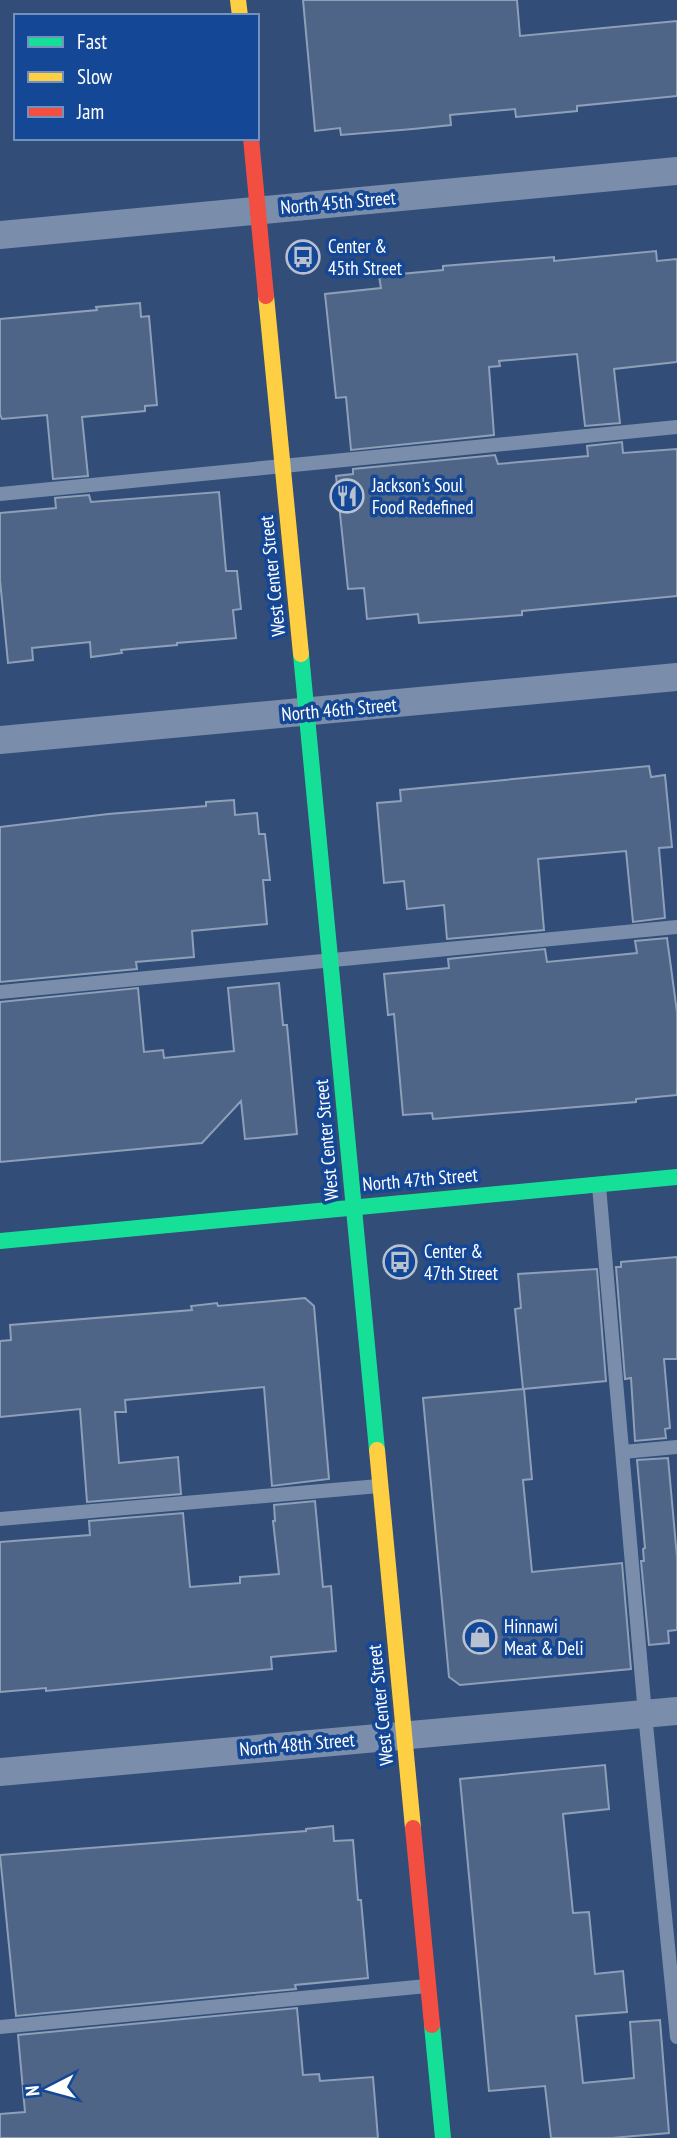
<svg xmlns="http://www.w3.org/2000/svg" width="677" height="2138" font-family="'PT Sans Narrow',sans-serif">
<rect width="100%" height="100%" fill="#314d78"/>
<!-- building -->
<path fill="#4f6587" stroke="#8e9fb8" stroke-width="2" d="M303 0H517L520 36 677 21V96L577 106V111L516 117 515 109 450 115 451 125 413 129 341 135 340 128 315 131Z
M656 251 657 261 677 259V362L614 369 620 423 585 426 577 354 499 361 500 366 489 367 494 435 351 450 346 397 336 398 325 294 381 288 379 276 443 270V266L554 257V261Z
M140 303 141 317 149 316 157 405 145 406V411L82 417 88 476 53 479 47 415 2 419 0 414V319L97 310 96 307Z
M622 442 623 453 677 449V596L522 611V615L419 623 418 614 367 619 364 588 348 589 336 476 353 474V469L495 455 498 464 588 456 587 446Z
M219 492 226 571H237L241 609 233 610 236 638 177 643V645L121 650 122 653 91 657 90 642 32 648 33 660 8 663 0 580V513L56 508 55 498 89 495 91 502Z
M649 766 651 777 665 775 672 847 659 848 665 918 633 922 626 851 538 859 544 930 447 939 444 905 407 909 404 881 384 883 377 803 401 801 400 790Z
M234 800 235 815 257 813 259 834H265L270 880H263L267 924 192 931 194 957 136 962 137 969 0 982V827L108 814 206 806V802Z
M667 938 677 1012V1095L636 1099V1102L433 1119 432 1113 403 1115 394 1014 388 1015 384 974 449 968 448 959 545 949 547 962 637 953 635 941Z
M279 983 283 1025H287L297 1134 245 1139 241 1101 202 1143 0 1162V1002L138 988 144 1052 163 1050 164 1058 234 1051 228 988Z
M677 1257V1359H664L670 1428 665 1429 666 1438 635 1441 631 1378 625 1379 616 1267H621V1262Z
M597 1269 606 1381 524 1389 532 1479 523 1480 532 1572 622 1563 631 1669 460 1685 449 1677 423 1398 523 1389 515 1309 521 1308 518 1274Z
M305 1298 314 1306 329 1479 272 1486 264 1387 125 1400 126 1412H115L119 1463 178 1457 181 1494 87 1502 80 1409 0 1417V1341L11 1340 10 1325 192 1310 191 1306 217 1303 218 1306Z
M668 1458 677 1557V1630L668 1631 669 1643 649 1645 641 1561H644L643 1549 645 1548 637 1460Z
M315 1501 323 1587 331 1586 336 1651 271 1657 272 1669 46 1691V1688L0 1692V1542L90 1535 89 1521 183 1513 190 1587 240 1583V1577L279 1574 273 1521H275L274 1505Z
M605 1765 609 1809 563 1814 573 1913 589 1912 595 1974 623 1971 627 2012 576 2016 583 2083 634 2078 630 2022 660 2020 669 2133 612 2138H551L545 2086 489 2091 460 1779Z
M333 1826 334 1841 353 1840 358 1900H361L368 1978 295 1985 296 1989 16 2016 0 1855 306 1831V1829Z
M297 2008 303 2075 319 2074 320 2081 373 2077 378 2138H0V2114L25 2112 18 2035Z"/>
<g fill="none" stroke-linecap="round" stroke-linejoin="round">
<!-- lane -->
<path stroke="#7a8eab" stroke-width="14" d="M0 494 677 427
M0 992 677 927
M599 1186 645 1714 677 2037
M623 1452 677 1447
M0 1519 379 1486
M0 2027 427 1986"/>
<!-- street -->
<path stroke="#7a8eab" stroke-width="28" d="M0 235 677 171
M0 740 677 677
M0 1772 677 1711"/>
<!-- fast -->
<path stroke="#16e098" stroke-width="16" d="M301 654 377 1450
M0 1241 677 1177
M432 2025 443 2138"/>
<!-- slow -->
<path stroke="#ffcf43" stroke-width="16" d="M238 0 240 16
M266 296 301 654
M377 1450 413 1828"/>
<!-- jam -->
<path stroke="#f24e42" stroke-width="16" d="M251 138 266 296
M413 1828 432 2025"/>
</g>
<!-- icons -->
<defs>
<symbol id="bus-ring" viewBox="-11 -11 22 22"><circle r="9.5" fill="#144795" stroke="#b7c1d0" stroke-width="1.5"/><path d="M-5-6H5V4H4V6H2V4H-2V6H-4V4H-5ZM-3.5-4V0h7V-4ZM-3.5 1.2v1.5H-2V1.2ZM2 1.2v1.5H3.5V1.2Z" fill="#b7c1d0"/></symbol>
<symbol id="restaurant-ring" viewBox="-11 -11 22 22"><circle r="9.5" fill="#144795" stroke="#b7c1d0" stroke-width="1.5"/><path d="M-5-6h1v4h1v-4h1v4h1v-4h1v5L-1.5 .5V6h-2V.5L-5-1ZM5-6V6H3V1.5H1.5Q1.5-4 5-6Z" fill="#b7c1d0"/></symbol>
<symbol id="shop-ring" viewBox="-11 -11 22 22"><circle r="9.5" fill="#144795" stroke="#b7c1d0" stroke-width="1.5"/><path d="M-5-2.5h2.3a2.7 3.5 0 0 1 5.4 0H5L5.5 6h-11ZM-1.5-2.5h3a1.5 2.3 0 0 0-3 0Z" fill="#b7c1d0"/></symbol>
</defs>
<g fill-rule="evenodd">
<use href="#bus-ring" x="284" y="238" width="38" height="38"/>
<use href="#restaurant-ring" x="328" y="477" width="38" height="38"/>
<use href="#bus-ring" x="381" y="1243" width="38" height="38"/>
<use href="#shop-ring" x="461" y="1618" width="38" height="38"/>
</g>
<g text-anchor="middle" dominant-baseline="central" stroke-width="7" stroke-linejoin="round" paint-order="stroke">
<!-- street labels -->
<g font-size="19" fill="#fff" stroke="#144795">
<text transform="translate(338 202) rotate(-5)">North 45th Street</text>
<text transform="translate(272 576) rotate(-96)">West Center Street</text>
<text transform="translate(339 709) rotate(-5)">North 46th Street</text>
<text transform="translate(326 1140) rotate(-95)">West Center Street</text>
<text transform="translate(420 1179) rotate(-5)">North 47th Street</text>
<text transform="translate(380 1705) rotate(-96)">West Center Street</text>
<text transform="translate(297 1744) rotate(-5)">North 48th Street</text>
</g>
<!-- poi labels -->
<g font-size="19" fill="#fff" stroke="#144795" text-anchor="start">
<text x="328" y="246">Center &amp;<tspan x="328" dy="22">45th Street</tspan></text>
<text x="372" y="485">Jackson's Soul<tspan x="372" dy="22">Food Redefined</tspan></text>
<text x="424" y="1251">Center &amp;<tspan x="424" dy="22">47th Street</tspan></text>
<text x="504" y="1626">Hinnawi<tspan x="504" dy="22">Meat &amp; Deli</tspan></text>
</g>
</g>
<!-- legend -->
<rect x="14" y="14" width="245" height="126" fill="#144795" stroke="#7291bf" stroke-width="2"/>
<rect x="28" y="37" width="35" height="10" fill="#16e098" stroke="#7291bf" stroke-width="2"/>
<text x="77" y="49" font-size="21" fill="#ffffff">Fast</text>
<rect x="28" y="72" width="35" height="10" fill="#ffcf43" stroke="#7291bf" stroke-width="2"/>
<text x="77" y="84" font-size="21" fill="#ffffff">Slow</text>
<rect x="28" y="107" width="35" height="10" fill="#f24e42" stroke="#7291bf" stroke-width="2"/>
<text x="77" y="119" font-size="21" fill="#ffffff">Jam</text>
<!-- north arrow -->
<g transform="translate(49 2089) rotate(264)" stroke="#144795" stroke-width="5" paint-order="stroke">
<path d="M0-5L12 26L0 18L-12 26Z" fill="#ffffff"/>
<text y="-10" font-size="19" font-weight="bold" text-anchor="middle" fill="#ffffff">N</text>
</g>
</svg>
